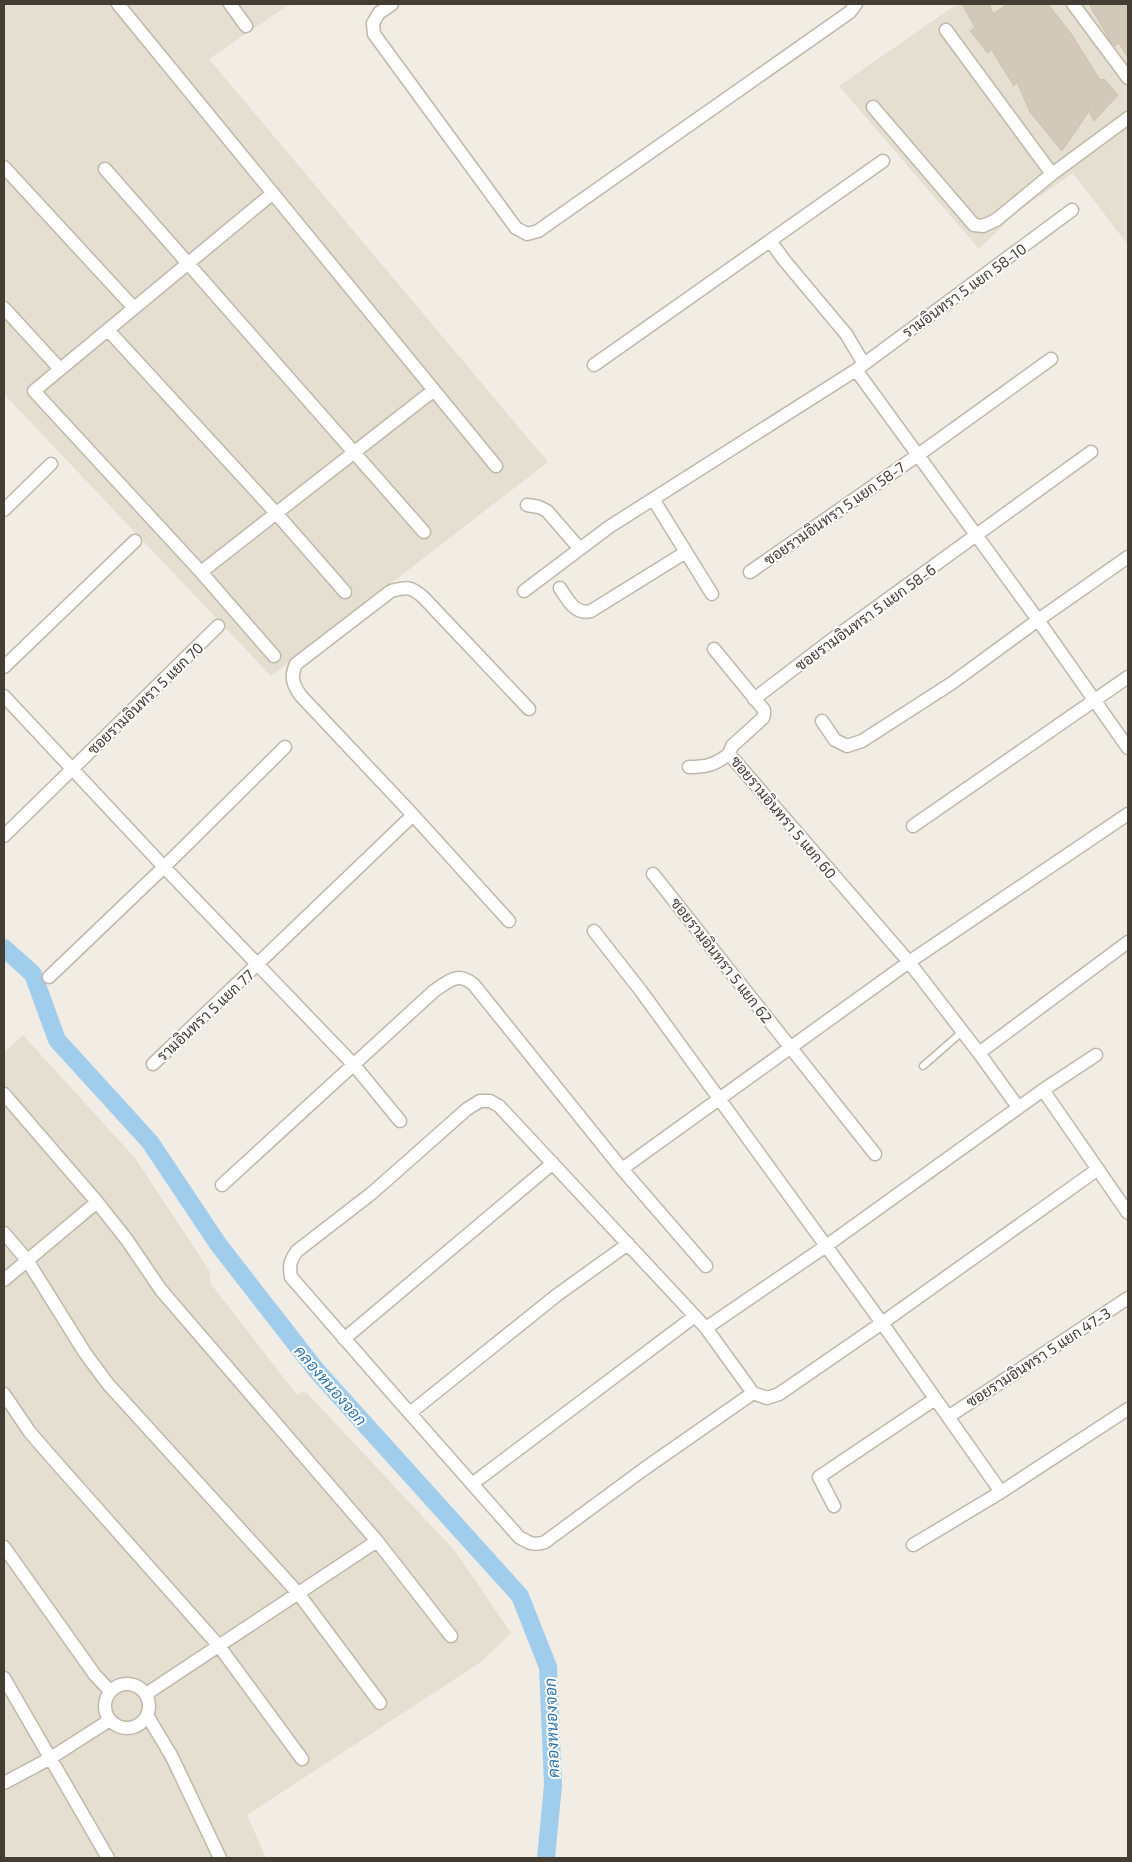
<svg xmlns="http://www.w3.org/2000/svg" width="1132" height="1862" font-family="'Exo 2',Sarabun,sans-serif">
<rect width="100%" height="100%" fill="#f1ede4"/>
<!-- residential -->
<path fill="#e5dfd2" d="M4 4H290L209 59 548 462 271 676 4 394Z
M957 4H1128V245L1073 173 1017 212 979 249 839 86Z
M23 1035 135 1158 209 1270 211 1284 297 1395 305 1391 455 1551 511 1633 481 1662 247 1815 266 1858H4V1053Z"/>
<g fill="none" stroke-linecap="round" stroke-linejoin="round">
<!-- canal -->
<path stroke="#a1cded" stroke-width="18" d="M4 948 33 974 57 1040 150 1142 218 1244 316 1370 520 1596 548 1667 553 1785 546 1858"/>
</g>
<!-- building -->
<path fill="#d2c9ba" stroke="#cdc1ad" d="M962 4H989L993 14 1008 4H1048L1072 35 1100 80 1104 79 1118 95 1094 121 1089 111 1062 151 1030 112 1017 82 1014 86 991 49 988 53 970 31 975 27Z
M1089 4H1128V58L1119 43 1115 46 1110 41Z"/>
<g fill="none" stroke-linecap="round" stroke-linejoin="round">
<defs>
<path id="service" d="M923 1066 962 1032"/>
<path id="minor" d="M118 4 496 466
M230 4 246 26
M392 4 379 13 373 23 374 34 516 228 527 234 538 231 850 12 856 4
M1073 4 1128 78
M946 30 1052 174
M873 107 974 225 983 226 996 220 1052 174 1128 118
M4 167 134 308
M105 169 424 532
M273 193 34 391 201 572 274 656
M771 242 784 260 846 334 864 364
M4 308 60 369
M108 330 276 513 345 592
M594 365 883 161
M856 370 1038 620 1128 748
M653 499 712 594
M527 505 539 507 547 511 580 549
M4 510 51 464
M201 572 434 390
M750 572 918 455 1051 359
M560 588C568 600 575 615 591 611L686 552
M524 591 609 527 856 370 1072 210
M714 649 764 710V714L763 718 732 746 729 754 909 962 979 1053 1018 1107
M4 667 135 541
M4 696 164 867 354 1065 400 1121
M754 699 834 638 1091 452
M822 721 835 740 847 746 862 741 952 683 1038 620 1128 557
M689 767C707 767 714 765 729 754
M913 826 1128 677
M4 836 218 626
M653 874 875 1154
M509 921 413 815 301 696C293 685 290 677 296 664L391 591C407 587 410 586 423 597L529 709
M594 931 641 991 882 1323 1001 1492
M49 977 164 867 285 747
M979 1053 1128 942
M153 1064 413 815
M1043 1090 1128 1213
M4 1094 97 1202 127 1240 161 1290 377 1541 451 1636
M622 1169 909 962 1128 814
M222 1185 434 991C449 981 458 971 474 985L622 1169 706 1266
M4 1233 27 1260 85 1353 108 1384 298 1593 380 1703
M4 1280 97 1202
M706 1328 499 1106 490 1101H480L467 1109 372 1193 297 1251C290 1261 289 1265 291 1277L385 1385 519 1537C529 1543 534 1546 545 1542L644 1469 753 1393 706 1328 826 1246 1043 1090 1096 1055
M344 1339 553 1163
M753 1393 767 1398 779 1394 882 1323 1098 1169
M4 1394 29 1431 46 1451 219 1646 302 1759
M410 1413 557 1295 628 1244
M948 1417 1128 1298
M472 1484 695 1316
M834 1506 819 1477 935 1399
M913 1545 1001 1492 1128 1409
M4 1547 95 1675 110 1691
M4 1678 108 1858
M105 1706a22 22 0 1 1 44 0a22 22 0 1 1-44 0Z
M146 1694 377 1541
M147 1715 172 1757 220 1858
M4 1783 49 1759 110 1720"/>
</defs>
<!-- service casing -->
<use href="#service" stroke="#bfb8aa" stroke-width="9"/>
<!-- minor casing -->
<use href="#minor" stroke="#bfb8aa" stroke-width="15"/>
<!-- service -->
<use href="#service" stroke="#fff" stroke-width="6"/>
<!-- minor -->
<use href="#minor" stroke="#fff" stroke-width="12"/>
</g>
<g text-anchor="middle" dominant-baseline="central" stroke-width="4" stroke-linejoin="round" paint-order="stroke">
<!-- street labels -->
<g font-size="15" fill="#433d34" stroke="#fff">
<text transform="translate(964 290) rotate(-36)">รามอินทรา 5 แยก 58-10</text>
<text transform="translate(834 513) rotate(-35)">ซอยรามอินทรา 5 แยก 58-7</text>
<text transform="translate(865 617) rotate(-36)">ซอยรามอินทรา 5 แยก 58-6</text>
<text transform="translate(145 698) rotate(-44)">ซอยรามอินทรา 5 แยก 70</text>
<text transform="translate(784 817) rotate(50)">ซอยรามอินทรา 5 แยก 60</text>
<text transform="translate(722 960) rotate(52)">ซอยรามอินทรา 5 แยก 62</text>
<text transform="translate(205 1015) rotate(-43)">รามอินทรา 5 แยก 77</text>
<text transform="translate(1038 1357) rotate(-33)">ซอยรามอินทรา 5 แยก 47-3</text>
</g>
<!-- water labels -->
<g font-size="16" font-style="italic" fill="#3276aa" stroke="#fff">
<text transform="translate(331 1385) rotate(49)">คลองหนองจอก</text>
<text transform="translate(551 1728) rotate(-92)">คลองหนองจอก</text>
</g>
</g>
<!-- border -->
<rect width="1132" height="1862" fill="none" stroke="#433d34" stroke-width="10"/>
</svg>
